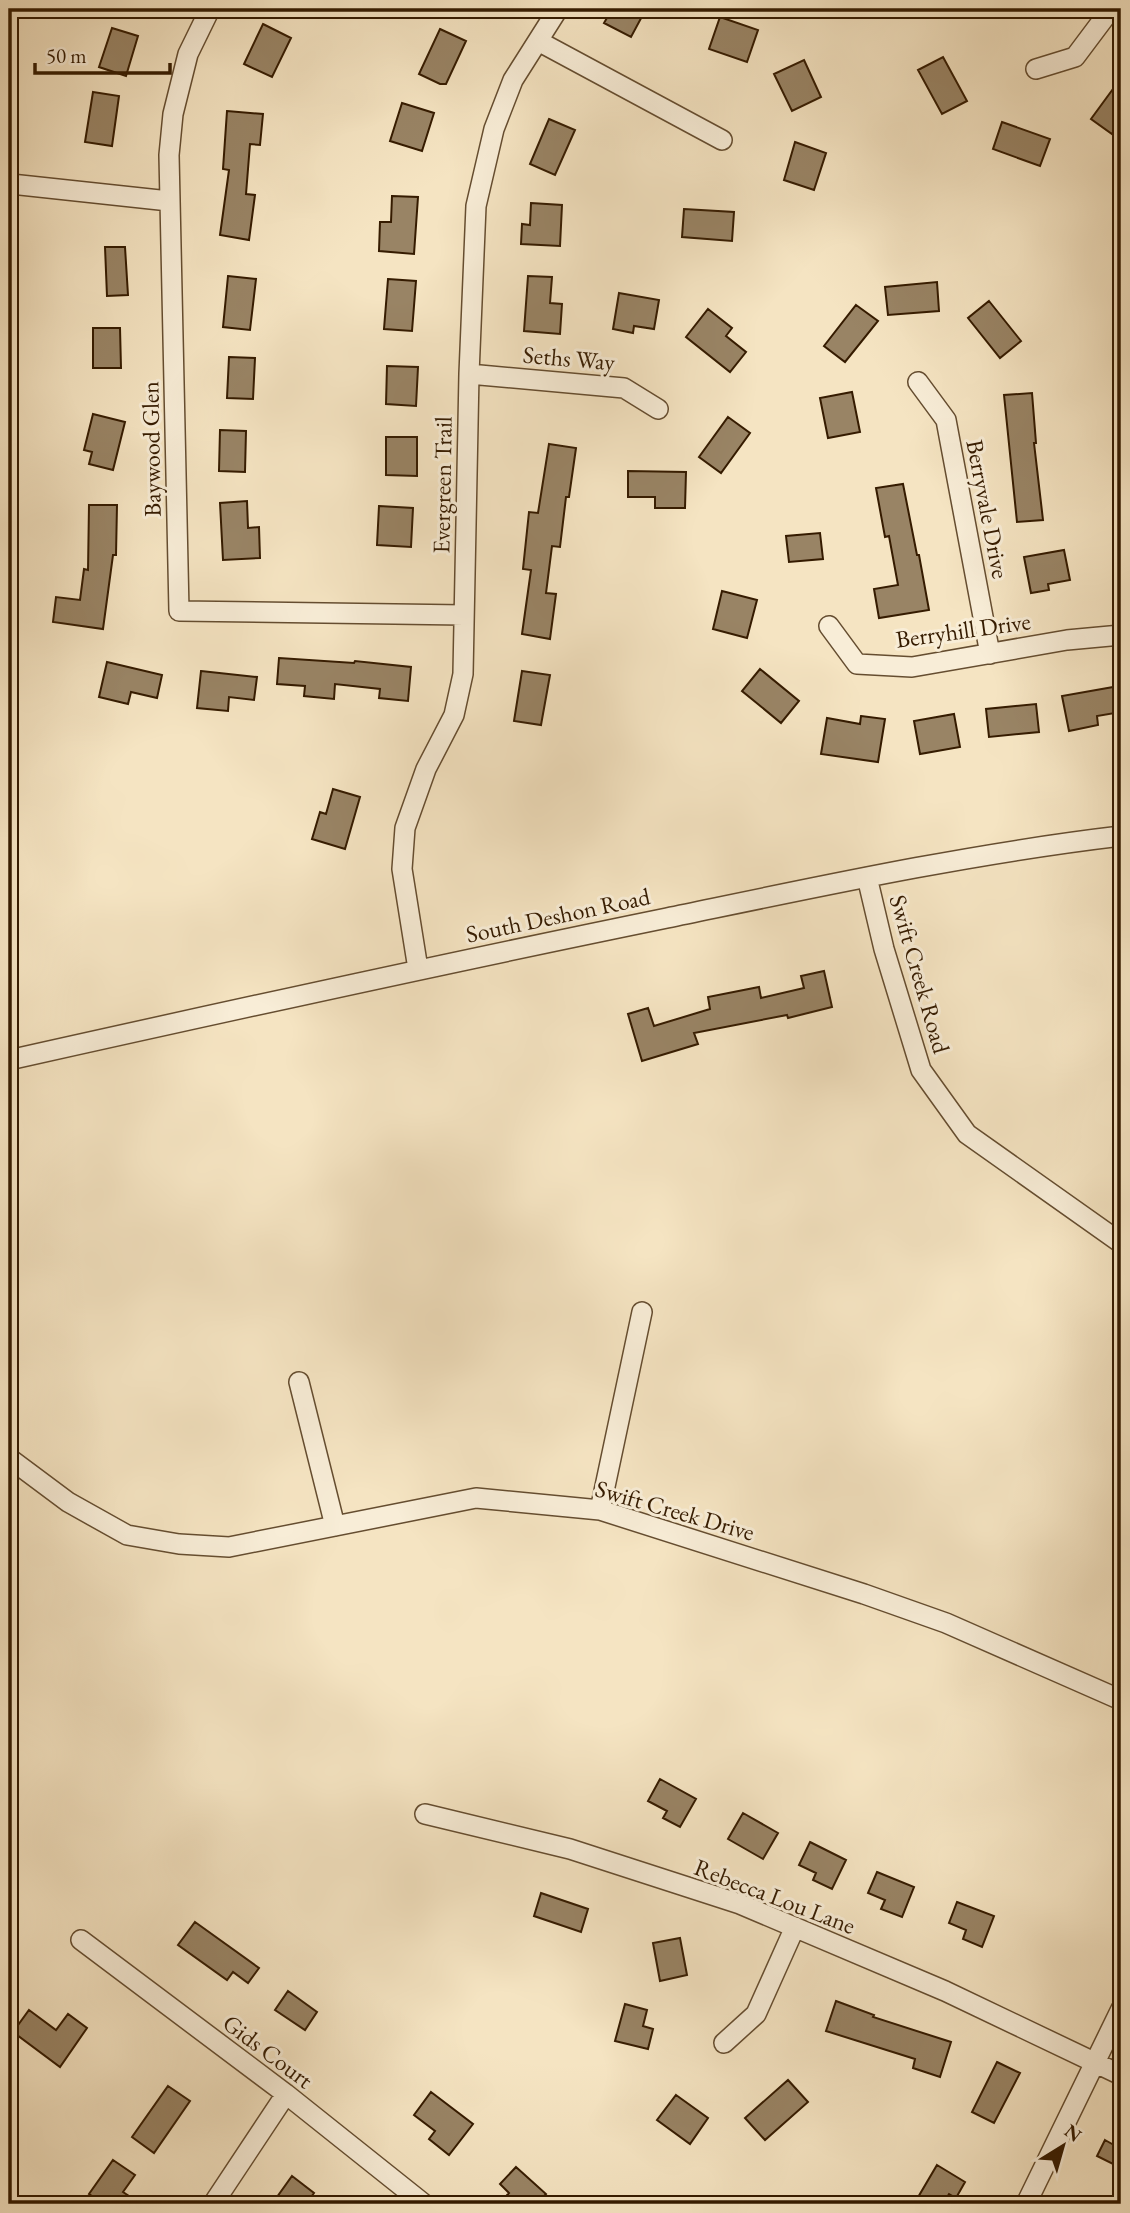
<svg xmlns="http://www.w3.org/2000/svg" width="1130" height="2213" font-family="'EB Garamond',serif">
<rect width="100%" height="100%" fill="#f5e4c2"/>
<filter id="stains"><feTurbulence type="fractalNoise" baseFrequency=".00286" numOctaves="4"/><feColorMatrix values="0 0 0 0 .2 0 0 0 0 .09 0 0 0 0 .02 0 0 0 .5 -.17"/></filter>
<radialGradient id="worn" r=".72"><stop offset=".6" stop-color="#630" stop-opacity="0"/><stop offset="1" stop-color="#630" stop-opacity=".3"/></radialGradient>
<!-- building -->
<path fill="#998465" stroke="#351b00" stroke-width="2" d="M612 9H646L631 37 604 23Z
M720 17 758 30 747 62 709 49Z
M263 24 291 38 272 77 244 64Z
M112 28 138 36 126 76 99 67Z
M440 29 466 41 446 84H440L419 74Z
M943 57 967 101 942 114 918 70Z
M804 60 821 97 792 111 774 74Z
M1121 78V121L1112 134 1091 119Z
M93 92 119 96 112 146 85 142Z
M402 103 434 113 422 151 390 141Z
M227 111 263 114 260 145 250 144 246 194 255 195 249 240 220 235 229 170 223 169Z
M549 119 575 130 555 175 530 164Z
M1002 122 1050 139 1040 166 993 149Z
M795 142 826 153 814 190 784 180Z
M392 196 418 197 414 254 379 251 380 222H391Z
M531 203 562 205 560 246 521 244 522 224 530 225Z
M684 209 734 212 732 241 682 237Z
M105 247H125L128 295 107 296Z
M228 276 256 279 250 330 223 327Z
M528 276 552 277 550 303 562 304 560 334 524 331Z
M388 279 416 281 412 331 384 329Z
M937 282 939 311 888 315 885 287Z
M619 293 659 300 654 329 634 326 633 333 613 329Z
M989 301 1021 341 1000 358 968 318Z
M856 305 878 321 845 362 824 346Z
M708 309 732 328 726 336 746 352 730 372 686 337Z
M93 328H120L121 368H93Z
M229 357 255 358 253 399 227 398Z
M387 366 418 367 416 406 386 404Z
M852 392 860 432 828 438 820 398Z
M1032 393 1036 443H1034L1043 520 1017 522 1004 395Z
M93 414 125 422 113 470 89 464 92 452 84 450Z
M728 417 750 433 721 473 699 457Z
M220 430 246 431 245 472 219 471Z
M386 437H417V476L386 475Z
M549 444 576 448 569 497H566L560 547 552 546 546 593 556 594 550 639 522 634 531 570 523 569 529 512 538 513Z
M628 471 686 472 685 508H655V497H628Z
M903 484 917 555H919L929 610 879 618 874 589 898 585 889 536 885 537 876 488Z
M247 501 248 528 259 527 260 558 223 560 220 503Z
M89 505H117L116 555H113L103 629 53 622 56 597 80 600 84 569 88 570Z
M379 506 413 508 411 547 377 545Z
M820 533 823 559 789 562 786 536Z
M1064 550 1070 580 1048 584 1049 590 1031 593 1024 557Z
M722 591 757 600 747 638 713 629Z
M279 658 354 663 355 661 411 667 408 701 379 698 380 689 335 684 334 699 304 696 305 686 277 684Z
M107 662 162 675 157 698 131 692 128 704 99 697Z
M760 669 799 701 781 723 742 691Z
M201 671 257 677 254 700 229 697 228 711 197 708Z
M522 671 550 675 541 725 514 721Z
M1119 686 1121 712 1097 716 1098 725 1069 731 1062 696Z
M1036 704 1039 732 989 737 986 709Z
M954 714 960 747 920 754 914 721Z
M861 716 885 719 878 762 821 754 827 718 860 724Z
M333 789 360 797 345 849 312 839 320 812 326 814Z
M824 971 832 1007 788 1018 787 1015 694 1033 698 1044 642 1061 628 1014 648 1008 654 1026 710 1009 708 997 759 987 761 998 804 988 801 976Z
M660 1779 696 1799 680 1827 663 1818 667 1811 648 1801Z
M743 1813 778 1833 763 1859 728 1839Z
M810 1842 846 1860 832 1889 813 1880 816 1873 799 1865Z
M877 1872 914 1887 902 1917 881 1909 885 1900 868 1893Z
M541 1893 588 1909 581 1932 534 1916Z
M957 1902 994 1916 982 1947 963 1939 966 1930 949 1923Z
M195 1922 259 1968 248 1983 233 1972 227 1980 178 1945Z
M680 1938 687 1975 660 1981 653 1943Z
M288 1991 317 2012 305 2030 275 2010Z
M836 2001 874 2015 873 2017 951 2042 940 2077 913 2068 915 2059 826 2031Z
M625 2004 647 2010 643 2026 653 2029 648 2049 615 2041Z
M29 2010 56 2030 68 2014 87 2028 60 2067 13 2032Z
M997 2062 1020 2073 994 2123 972 2112Z
M788 2080 808 2102 765 2140 745 2118Z
M168 2086 190 2101 154 2153 132 2137Z
M431 2092 473 2124 449 2155 429 2139 435 2131 414 2115Z
M676 2095 708 2118 690 2144 657 2120Z
M1105 2140 1121 2149V2168L1097 2156Z
M113 2160 135 2175 123 2192 141 2204H104L89 2194Z
M937 2165 965 2182 956 2198 949 2194 943 2204H925L917 2199Z
M516 2167 546 2194 537 2204H499L509 2193 500 2184Z
M292 2176 314 2193 306 2204H272Z"/>
<g fill="none" stroke-linecap="round" stroke-linejoin="round">
<defs>
<path id="minor" d="M210 9 188 54 173 114 169 155 179 611 464 615
M538 41 722 140
M1036 69 1075 57 1111 9
M11 184 169 201
M469 374 624 388 658 409
M918 382 946 420 990 654
M829 626 857 664 912 667 1067 640 1121 635
M867 877 884 949 921 1070 967 1134 1121 1243
M418 969 402 869 405 828 426 769 454 715 463 674 469 374 476 206 494 129 513 80 558 9
M9 1060C228 1011 447 963 667 918 817 887 968 854 1121 836
M299 1382 335 1526
M9 1458 68 1502 127 1535 179 1544 229 1547 476 1498 600 1510 864 1594 946 1623 1121 1700
M600 1510 642 1312
M425 1814 570 1849 740 1904 945 1991 1121 2075
M81 1940 286 2094 424 2204
M724 2043 756 2014 795 1927
M213 2204 286 2094
M1026 2204 1121 2009"/>
</defs>
<!-- minor casing -->
<use href="#minor" stroke="#654d30" stroke-width="22"/>
<!-- minor -->
<use href="#minor" stroke="#f8edd7" stroke-width="19"/>
</g>
<g text-anchor="middle" dominant-baseline="central" stroke-width="6" stroke-linejoin="round" paint-order="stroke">
<!-- street labels -->
<g font-size="24" fill="#351b00" stroke="#f8edd7">
<text transform="translate(569 358) rotate(5)">Seths Way</text>
<text transform="translate(151 449) rotate(-91)">Baywood Glen</text>
<text transform="translate(442 485) rotate(-89)">Evergreen Trail</text>
<text transform="translate(988 509) rotate(79)">Berryvale Drive</text>
<text transform="translate(963 630) rotate(-8)">Berryhill Drive</text>
<text transform="translate(558 915) rotate(-12)">South Deshon Road</text>
<text transform="translate(920 974) rotate(74)">Swift Creek Road</text>
<text transform="translate(675 1510) rotate(16)">Swift Creek Drive</text>
<text transform="translate(775 1896) rotate(21)">Rebecca Lou Lane</text>
<text transform="translate(268 2051) rotate(37)">Gids Court</text>
</g>
</g>
<!-- margin -->
<rect width="1130" height="2213" fill="none" stroke="#f5e4c2" stroke-width="35"/>
<rect x="10" y="10" width="1109" height="2192" fill="none" stroke="#351b00" stroke-width="3.5"/>
<rect x="18" y="18" width="1095" height="2178" fill="none" stroke="#351b00" stroke-width="2"/>
<!-- north arrow -->
<g transform="translate(1063 2146) rotate(37)" stroke="#f8edd7" stroke-width="5" paint-order="stroke">
<path d="M0-5L12 26L0 18L-12 26Z" fill="#351b00"/>
<text y="-10" font-size="19" font-weight="bold" text-anchor="middle" fill="#351b00">N</text>
</g>
<!-- scale -->
<path d="M35 63v10h135v-10" fill="none" stroke="#351b00" stroke-width="3.5"/>
<text x="46" y="63" font-size="21" fill="#351b00" stroke="#f8edd7" stroke-width="5" paint-order="stroke">50 m</text>
<rect width="100%" height="100%" filter="url(#stains)"/>
<rect width="100%" height="100%" fill="url(#worn)"/>
</svg>
